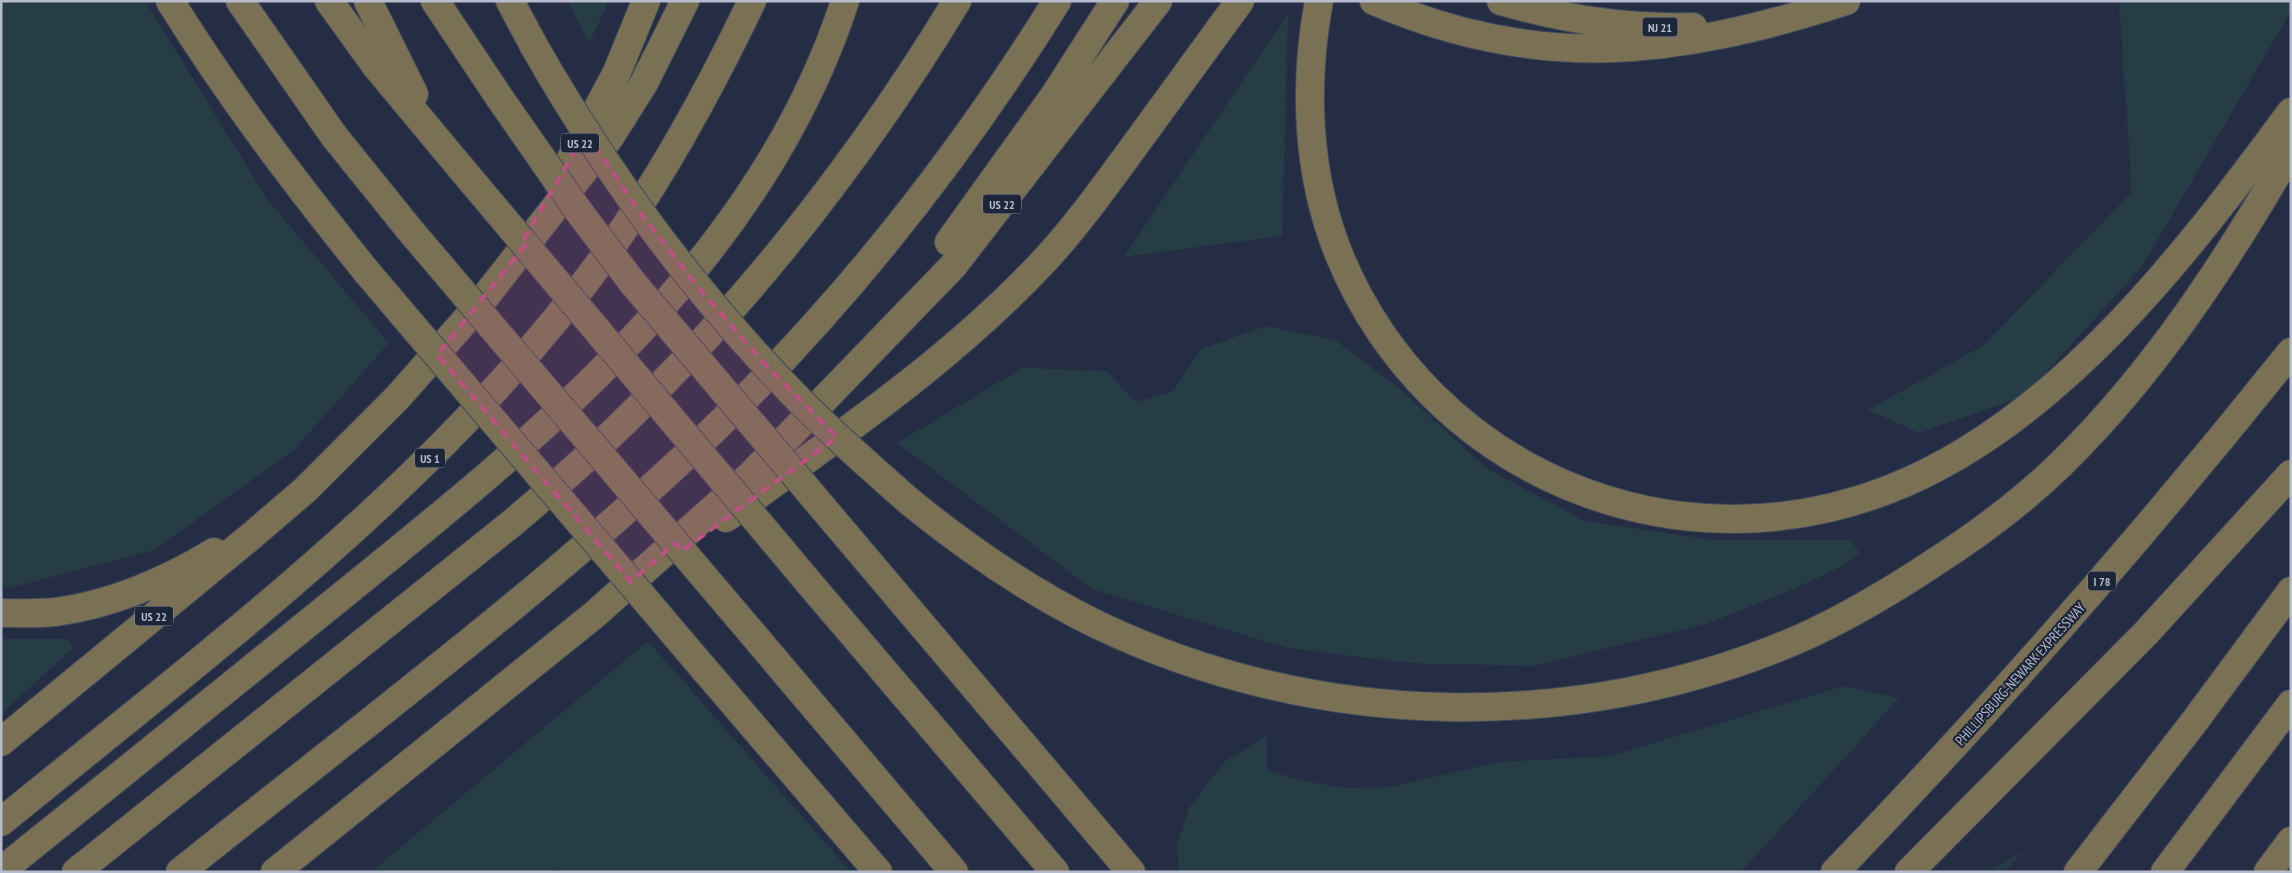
<svg xmlns="http://www.w3.org/2000/svg" width="2292" height="873" font-family="'PT Sans Narrow',sans-serif">
<rect width="100%" height="100%" fill="#242d44"/>
<!-- green -->
<path fill="#263d45" d="M1 1H145L268 200 389 343 293 451 154 550 10 588 1 584Z
M568 1H609L589 43Z
M2119 1H2291V11L2143 265 2025 396 1919 433 1868 410 1984 345 2132 192Z
M1288 13 1282 236 1124 257Z
M1266 326 1335 340 1400 389 1486 468 1585 521 1714 540H1851L1860 554 1840 567 1794 589 1706 624 1534 666 1409 663 1287 648 1092 589 897 443 1022 368 1107 371 1136 402 1173 391 1201 349Z
M1 639H68L73 648 1 714Z
M648 641 851 872H571L555 870 542 872H371Z
M1844 686 1899 698 1741 872H1179L1177 845 1189 808 1224 762 1267 736V770L1303 781 1346 788 1390 787 1499 762 1610 756Z
M2023 851 2004 872H1987Z"/>
<g fill="none" stroke-linecap="round" stroke-linejoin="round">
<defs>
<path id="highway" d="M170 1C229 96 296 184 366 271
M240 1 334 136 409 229
M329 1 376 66 455 161
M368 1 414 94
M435 1 499 97
M510 1 534 46
M1319 1C1303 86 1307 177 1340 257 1430 472 1673 574 1890 489 2058 423 2187 253 2291 112
M1374 1C1541 73 1678 55 1846 1
M1501 1C1563 19 1629 29 1693 27
M558 183 617 72 646 1
M949 242 1054 96 1115 1
M910 502C968 549 1030 592 1098 625 1315 729 1577 735 1799 639 1844 619 1888 593 1929 566 1976 536 2021 503 2061 464 2154 373 2226 263 2291 150
M726 518C837 437 951 361 1045 260 1079 223 1108 182 1138 141 1172 95 1206 48 1240 1
M856 547 1131 872
M810 584 1055 872
M1 613C19 613 37 614 55 612 110 605 167 581 214 552
M751 632 954 872
M705 670 878 872
M1 742 255 533 306 489 398 397 478 306 610 137 644 83 685 1
M1 822C214 648 438 483 602 260 661 179 709 91 752 1
M1 871C112 782 222 693 333 603 537 438 760 262 845 1
M76 872 511 524C688 376 837 199 957 1
M180 872C357 730 540 594 705 438 840 309 958 160 1057 1
M275 872 594 615 750 476 953 266 1158 1
M1835 872C1995 706 2147 532 2291 352
M1909 872 2146 633 2291 474
M2078 872 2194 722 2291 591
M2165 872 2291 704
M2268 872 2291 841"/>
</defs>
<!-- highway casing -->
<use href="#highway" stroke="#40485b" stroke-width="30"/>
<!-- highway -->
<use href="#highway" stroke="#7a7155" stroke-width="28"/>
<defs>
<path id="highway-bridge" d="M534 46C599 160 676 268 765 364 810 414 860 458 910 502
M499 97 577 209 632 282 856 547
M455 161 810 584
M409 229 751 632
M366 271 705 670"/>
</defs>
<!-- highway-bridge casing -->
<use href="#highway-bridge" stroke="#40485b" stroke-width="30" stroke-linecap="butt"/>
<!-- highway-bridge -->
<use href="#highway-bridge" stroke="#7a7155" stroke-width="28"/>
</g>
<!-- marked area -->
<path fill="#be5183" fill-opacity="0.2" stroke="#be5183" stroke-width="4" stroke-dasharray="10 6" stroke-linejoin="round" d="M586 132 639 211 699 288 765 364 837 437 682 551 675 543 631 582 437 355 525 245 522 242Z"/>
<g text-anchor="middle" dominant-baseline="central" stroke-width="4.5" stroke-linejoin="round" paint-order="stroke">
<!-- shield labels -->
<g fill="#1d2539" stroke="#888fa1" stroke-width="1">
<rect x="1642.5" y="17.5" width="35" height="19" rx="4"/>
<rect x="561" y="133.5" width="38" height="19" rx="4"/>
<rect x="983" y="194.5" width="38" height="19" rx="4"/>
<rect x="415" y="448.5" width="30" height="19" rx="4"/>
<rect x="2088" y="571.5" width="28" height="19" rx="4"/>
<rect x="135" y="606.5" width="38" height="19" rx="4"/>
</g>
<g font-size="12" font-weight="bold" fill="#b6bccd">
<text x="1660" y="27">NJ 21</text>
<text x="580" y="143">US 22</text>
<text x="1002" y="204">US 22</text>
<text x="430" y="458">US 1</text>
<text x="2102" y="581">I 78</text>
<text x="154" y="616">US 22</text>
</g>
<!-- street labels -->
<g font-size="14" fill="#b6bccd" stroke="#1d2539">
<text transform="translate(2020 674) rotate(-48)">PHILLIPSBURG-NEWARK EXPRESSWAY</text>
</g>
</g>
<!-- border -->
<rect width="2292" height="873" fill="none" stroke="#b6bccd" stroke-width="5"/>
</svg>
